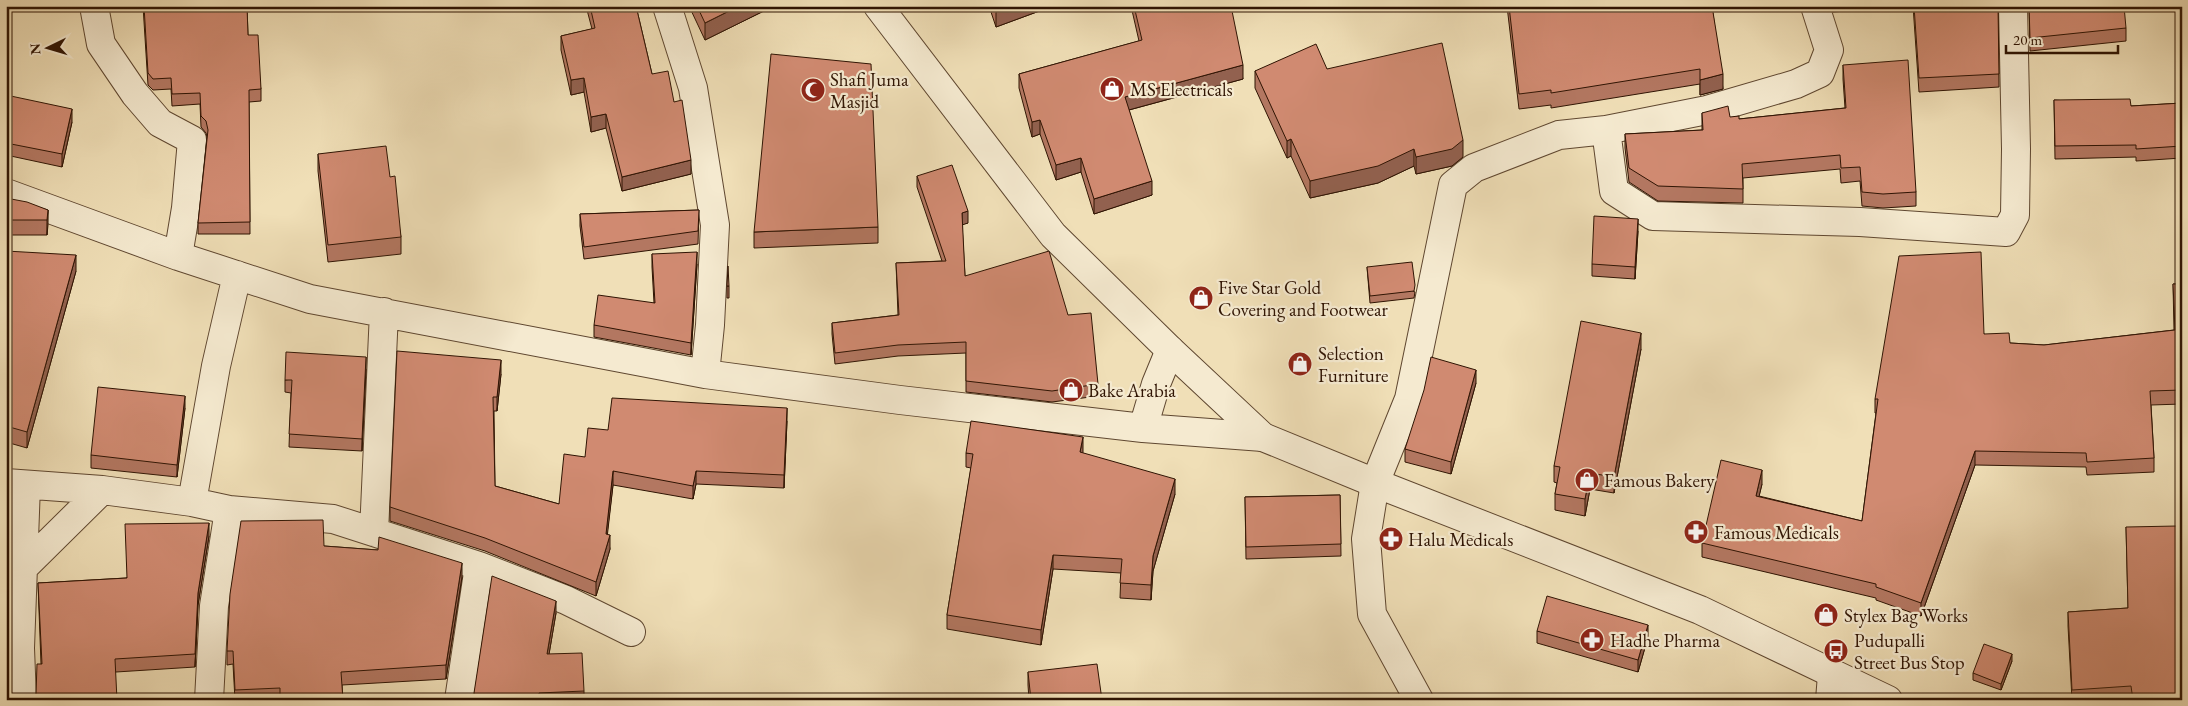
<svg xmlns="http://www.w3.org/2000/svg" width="2188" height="706" font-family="'EB Garamond',serif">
<rect width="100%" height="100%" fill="#f0dfb7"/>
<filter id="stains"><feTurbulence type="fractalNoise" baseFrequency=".004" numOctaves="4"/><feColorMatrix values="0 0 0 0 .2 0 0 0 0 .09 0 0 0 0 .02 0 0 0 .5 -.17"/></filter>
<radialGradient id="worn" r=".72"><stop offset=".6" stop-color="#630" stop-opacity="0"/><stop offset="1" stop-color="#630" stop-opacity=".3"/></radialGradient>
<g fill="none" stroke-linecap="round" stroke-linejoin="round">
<defs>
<path id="minor" d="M94 6 101 44 135 94 160 123 192 140 186 208 178 256
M667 6 693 88 715 225 710 325 705 374
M1606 130 1614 191 1653 216 1860 222 2006 232 2015 215 2016 149 2013 6
M6 193 178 256 310 299 705 374 900 400 1143 428 1263 437
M237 275 216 366 192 502 229 510 333 519 479 566 566 600 631 632
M1143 428 1156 384 1170 350
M6 483 102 490 192 502
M374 532 384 312
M23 568 102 490
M22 700 20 648 26 485
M209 700 214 606 229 510
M459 700 479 566
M1419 700 1372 614 1366 539 1375 483 1409 399 1453 185 1474 168 1559 135 1606 130 1707 110 1796 84 1820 73 1829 50 1815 6
M1830 700 1832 675"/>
<path id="tertiary" d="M878 6 1053 235 1170 350 1263 437 1375 483 1700 610 1888 700"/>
</defs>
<!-- minor casing -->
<use href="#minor" stroke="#5f4730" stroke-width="30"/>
<!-- tertiary casing -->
<use href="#tertiary" stroke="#5f4730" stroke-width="30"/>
<!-- minor -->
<use href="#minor" stroke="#f5ead0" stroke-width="28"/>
<!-- tertiary -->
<use href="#tertiary" stroke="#f5ead0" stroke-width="28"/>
</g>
<!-- wall -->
<path fill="#b37761" stroke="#2f1403" d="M143 6H247L248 35 261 89V101L249 102 250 234H198V223L207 137 206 133 201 127 200 104 172 106 171 89 153 90 148 85Z
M586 6H636L652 74 674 102 691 174 622 191 606 128 591 132 584 92 571 95 561 50V36L592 29Z
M689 6H774L705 40Z
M989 6H1053L996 27Z
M1131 6H1224L1243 79 1129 110 1152 195 1094 214 1081 172 1056 180 1040 134 1032 137 1019 88V74L1139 41Z
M1507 6H1712L1723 89 1700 95V84L1551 108V105L1519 109Z
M1831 6H1912L1833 12Z
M1913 6H1998L1999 87 1919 92Z
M2029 6 2126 28V41L2030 51Z
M1843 65 1916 192V206L1883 208 1862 206 1860 181 1841 183 1840 169 1743 178V203L1658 201 1629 182 1625 148V134L1702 130V113L1739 119 1845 108 1843 79Z
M1327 69 1463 157 1452 166 1416 174 1414 166 1378 183 1310 198 1291 156 1287 158 1255 88V71Z
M6 95 72 122 62 167 6 155Z
M2054 100 2131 106 2182 103V158L2136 161V157L2055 159Z
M318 154 390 177 401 237V254L328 262 318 171Z
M917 176 968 223 962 224 965 276 1068 315 1098 384V396L1052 402 966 392V353L898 356 835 364 832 334V323L898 315 896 263 942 261 917 187Z
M6 198 48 210 47 235H6Z
M699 210 698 244 584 259 580 226V214Z
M878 227V243L754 248V232Z
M1638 231 1635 279 1592 276V264Z
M6 251 76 271 27 448 6 442Z
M652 254 697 264 691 355 594 337V325L654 303 652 267Z
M1367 267 1415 292 1414 298 1370 303Z
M2173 284H2182V404L2151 405 2154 458V472L2087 475 2086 467 1975 465 1921 616 1876 600V598L1702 557V543L1762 484 1759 496 1862 521 1876 413H1875V399L1984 334 2010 343 2044 345 2174 330Z
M727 286H729V298H727Z
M1641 349 1614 493 1590 489 1585 516 1555 510V494L1557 483 1554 482V466Z
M366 369 362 451 289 447 291 393 285 392V380Z
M501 374 497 411H494L495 486 559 504 585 457 608 430 787 421 784 488 696 484 693 499 613 485 607 534 610 549 596 596 485 551 390 521V507Z
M1476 383 1451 474 1405 462V449Z
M185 408 177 477 91 468V455Z
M966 453H1082L1175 494 1153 571 1151 600 1120 598 1121 573 1053 569 1041 645 947 629V615L971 468 966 467Z
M1340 495 1341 556 1246 559 1245 497Z
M2126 527 2178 609 2182 700H2072L2068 626V612L2128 608Z
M209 536 198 605 195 667 116 672 41 664 38 583 126 578Z
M324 546 378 550 462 577 446 679 342 685 343 700H235L233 664 227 665V651Z
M556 613 549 654 584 691V700H474Z
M1537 631 1648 637 1638 672 1537 643Z
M2012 661 2001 690 1973 680V673Z
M1028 672 1102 700H1029L1028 685Z"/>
<!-- shaded-wall -->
<path fill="#92614f" stroke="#2f1403" d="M739 6H774L705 40V23Z
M1012 6H1053L996 27V12Z
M1243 65V79L1125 111V97Z
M1723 74V89L1700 95V80Z
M584 78V92L571 95V80Z
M72 109V122L62 167V154Z
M606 114V128L591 132V117Z
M1040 120V134L1032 137V122Z
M1291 139V156L1287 158V141Z
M1463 140V157L1452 166 1416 174V157Z
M1414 149V166L1378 183 1310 198V181Z
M1081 158V172L1056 180V165Z
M691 160V174L622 191V177Z
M1152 181V195L1094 214V199Z
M48 210V225L47 235V220Z
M968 211V223L962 225V213Z
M1638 219V231L1635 279V267Z
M697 252V264L691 355V343Z
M76 255V271L27 448V432Z
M1641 333V349L1614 493V477Z
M366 357V369L362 451V439Z
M501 360V374L497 411V397Z
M1476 370V383L1451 474V462Z
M185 396V408L177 477V465Z
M787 408V421L784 488V475Z
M1083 437V452L1080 467V452Z
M1975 451V465L1921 616V603Z
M1762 470V484L1756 509V496Z
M613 471V485L606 547V534Z
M696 471V484L693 499V486Z
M1590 473V489L1585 516V499Z
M1175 479V494L1153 571 1151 600V585L1153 556Z
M209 523V536L198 605 195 667 198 593Z
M610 535V549L596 596V582Z
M1053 555V569L1041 645V630Z
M462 563V577L446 679V665Z
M556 601V613L547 666V654Z
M1648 625V637L1638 672V660Z
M2012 654V661L2001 690V684Z"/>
<!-- building -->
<path fill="#d08a71" stroke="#2f1403" d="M144 6H247L248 35H258L261 89 249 90 250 222 198 223 208 130 206 121 201 116 200 93 172 94 171 78 153 79 148 73Z
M590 6H636L652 74 668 71 674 102 682 100 691 160 622 177 606 114 591 117 584 78 571 80 561 36 595 28Z
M697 6H739L705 23Z
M994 6H1012L996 12Z
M1134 6H1231L1243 65 1125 97 1152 181 1094 199 1081 158 1056 165 1040 120 1032 122 1019 74 1142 40Z
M1509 6H1712L1723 74 1700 80V69L1551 93V90L1519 94Z
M1914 6H1998L1999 74 1919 78Z
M2029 6H2124L2126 28 2030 38Z
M1442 43 1463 140 1452 149 1416 157 1414 149 1378 166 1310 181 1291 139 1287 141 1255 71 1316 44 1327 69Z
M771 54 871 64 878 227 754 232Z
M1908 60 1916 192 1883 194 1862 192 1860 167 1841 168 1840 155 1742 164 1743 189 1658 186 1629 168 1625 134 1703 130 1702 113 1728 106 1730 117 1739 116V119L1846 108 1843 65Z
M6 95 72 109 62 154 6 143Z
M2130 99 2131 106 2182 103V146L2136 149V145L2055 146 2054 100Z
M386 146 390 177 395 176 401 237 328 245 318 154Z
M952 165 968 211 962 213 965 276 1049 251 1068 315 1091 313 1098 384 1052 391 966 381V342L898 345 835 353 832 323 899 315 896 263 946 261 917 176Z
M6 198 27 202 48 210 47 220H6Z
M699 210 698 231 584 247 580 214Z
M1594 216 1638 219 1635 267 1592 264Z
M6 251 76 255 27 432 6 426Z
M697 252 691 343 594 325 598 295 655 303 652 254Z
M1981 252 1984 334 2009 333 2010 343 2044 345 2175 330 2173 284H2182V390L2150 391 2154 458 2087 462 2086 453 1975 451 1921 603 1876 587V584L1702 543 1721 460 1762 470 1756 496 1862 521 1878 399H1875L1899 256Z
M1412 262 1415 285 1414 291 1370 296 1367 267Z
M728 266 729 286H727Z
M1581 321 1641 333 1614 477 1590 473 1585 499 1555 494 1560 467 1554 466Z
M397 351 501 360 497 397H493L495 486 559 504 564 454 585 457 588 428 608 430 612 398 787 408 784 475 696 471 693 486 613 471 606 534 610 535 596 582 485 538 390 507Z
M286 352 366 357 362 439 289 434 292 380H285Z
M1431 357 1476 370 1451 462 1405 449 1424 390Z
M98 387 185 396 177 465 91 455Z
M971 421 1083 437 1080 452 1175 479 1153 556 1151 585 1120 583 1122 559 1053 555 1041 630 947 615 973 454 966 453Z
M1340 495 1341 544 1246 547 1245 497Z
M323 520 324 546 378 550 379 537 462 563 446 665 341 672 343 700H280V688L235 690 233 651H227L230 594 241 521Z
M209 523 198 593 195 654 115 659 117 700H30L36 694 37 664H42L38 583 127 578 125 524Z
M2177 526 2178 609H2182V700H2133L2131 686 2072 690 2068 612 2128 608 2126 527Z
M492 576 556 601 547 654 582 653 584 691 539 693V700H474V693Z
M1547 596 1648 625 1638 660 1537 631Z
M1984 644 2012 654 2001 684 1973 673Z
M1097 664 1102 700H1031L1028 672Z"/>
<!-- icons -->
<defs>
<symbol id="shop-disc" viewBox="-11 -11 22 22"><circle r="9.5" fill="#8f2418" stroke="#f5ead0"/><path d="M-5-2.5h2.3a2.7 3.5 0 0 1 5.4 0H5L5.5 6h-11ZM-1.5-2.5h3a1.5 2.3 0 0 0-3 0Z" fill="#fff"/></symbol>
<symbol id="mosque-disc" viewBox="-11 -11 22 22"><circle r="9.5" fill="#8f2418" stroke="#f5ead0"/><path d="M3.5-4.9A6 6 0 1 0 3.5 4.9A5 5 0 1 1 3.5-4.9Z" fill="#fff"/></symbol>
<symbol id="pharmacy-disc" viewBox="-11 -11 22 22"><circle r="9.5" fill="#8f2418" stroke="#f5ead0"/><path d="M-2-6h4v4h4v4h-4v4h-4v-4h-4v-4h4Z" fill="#fff"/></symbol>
<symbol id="bus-disc" viewBox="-11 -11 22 22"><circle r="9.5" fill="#8f2418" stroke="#f5ead0"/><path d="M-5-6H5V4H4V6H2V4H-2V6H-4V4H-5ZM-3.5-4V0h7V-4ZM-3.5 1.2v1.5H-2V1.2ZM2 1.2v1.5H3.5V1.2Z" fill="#fff"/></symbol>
</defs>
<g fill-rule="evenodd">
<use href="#shop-disc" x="1098" y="75" width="28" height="28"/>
<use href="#mosque-disc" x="799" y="76" width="28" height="28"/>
<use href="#shop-disc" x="1187" y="284" width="28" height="28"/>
<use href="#shop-disc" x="1286" y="350" width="28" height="28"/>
<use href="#shop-disc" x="1057" y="376" width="28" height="28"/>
<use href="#shop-disc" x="1573" y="466" width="28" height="28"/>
<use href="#pharmacy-disc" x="1682" y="518" width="28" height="28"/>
<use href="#pharmacy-disc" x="1377" y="525" width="28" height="28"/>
<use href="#shop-disc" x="1812" y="601" width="28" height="28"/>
<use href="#pharmacy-disc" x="1578" y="626" width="28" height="28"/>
<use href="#bus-disc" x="1822" y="637" width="28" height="28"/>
</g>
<g text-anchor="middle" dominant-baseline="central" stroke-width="4.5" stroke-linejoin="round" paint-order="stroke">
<!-- poi labels -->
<g font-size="19" fill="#2f1403" stroke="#f5ead0" text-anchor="start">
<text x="830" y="79">Shafi Juma<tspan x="830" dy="22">Masjid</tspan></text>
<text x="1130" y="89">MS Electricals</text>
<text x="1218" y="287">Five Star Gold<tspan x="1218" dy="22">Covering and Footwear</tspan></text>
<text x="1318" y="353">Selection<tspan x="1318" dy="22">Furniture</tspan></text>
<text x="1088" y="390">Bake Arabia</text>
<text x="1604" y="480">Famous Bakery</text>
<text x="1714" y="532">Famous Medicals</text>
<text x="1408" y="539">Halu Medicals</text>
<text x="1844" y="615">Stylex Bag Works</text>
<text x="1610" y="640">Hadhe Pharma</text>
<text x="1854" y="640">Pudupalli<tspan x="1854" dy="22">Street Bus Stop</tspan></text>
</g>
</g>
<!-- margin -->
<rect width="2188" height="706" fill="none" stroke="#f0dfb7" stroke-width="25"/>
<rect x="8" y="8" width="2173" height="691" fill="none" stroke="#2f1403" stroke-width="2.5"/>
<rect x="12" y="12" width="2163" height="681" fill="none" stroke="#2f1403"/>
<!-- north arrow -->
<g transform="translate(48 48) rotate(265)" stroke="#f5ead0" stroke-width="4" paint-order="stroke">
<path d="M0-4L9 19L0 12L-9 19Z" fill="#2f1403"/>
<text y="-8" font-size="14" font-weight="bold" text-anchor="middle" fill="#2f1403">N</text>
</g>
<!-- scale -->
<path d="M2006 45v8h112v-8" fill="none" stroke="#2f1403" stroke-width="2.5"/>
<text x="2013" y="45" font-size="15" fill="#2f1403" stroke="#f5ead0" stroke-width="4" paint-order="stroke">20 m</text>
<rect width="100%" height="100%" filter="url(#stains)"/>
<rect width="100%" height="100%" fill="url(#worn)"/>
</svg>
